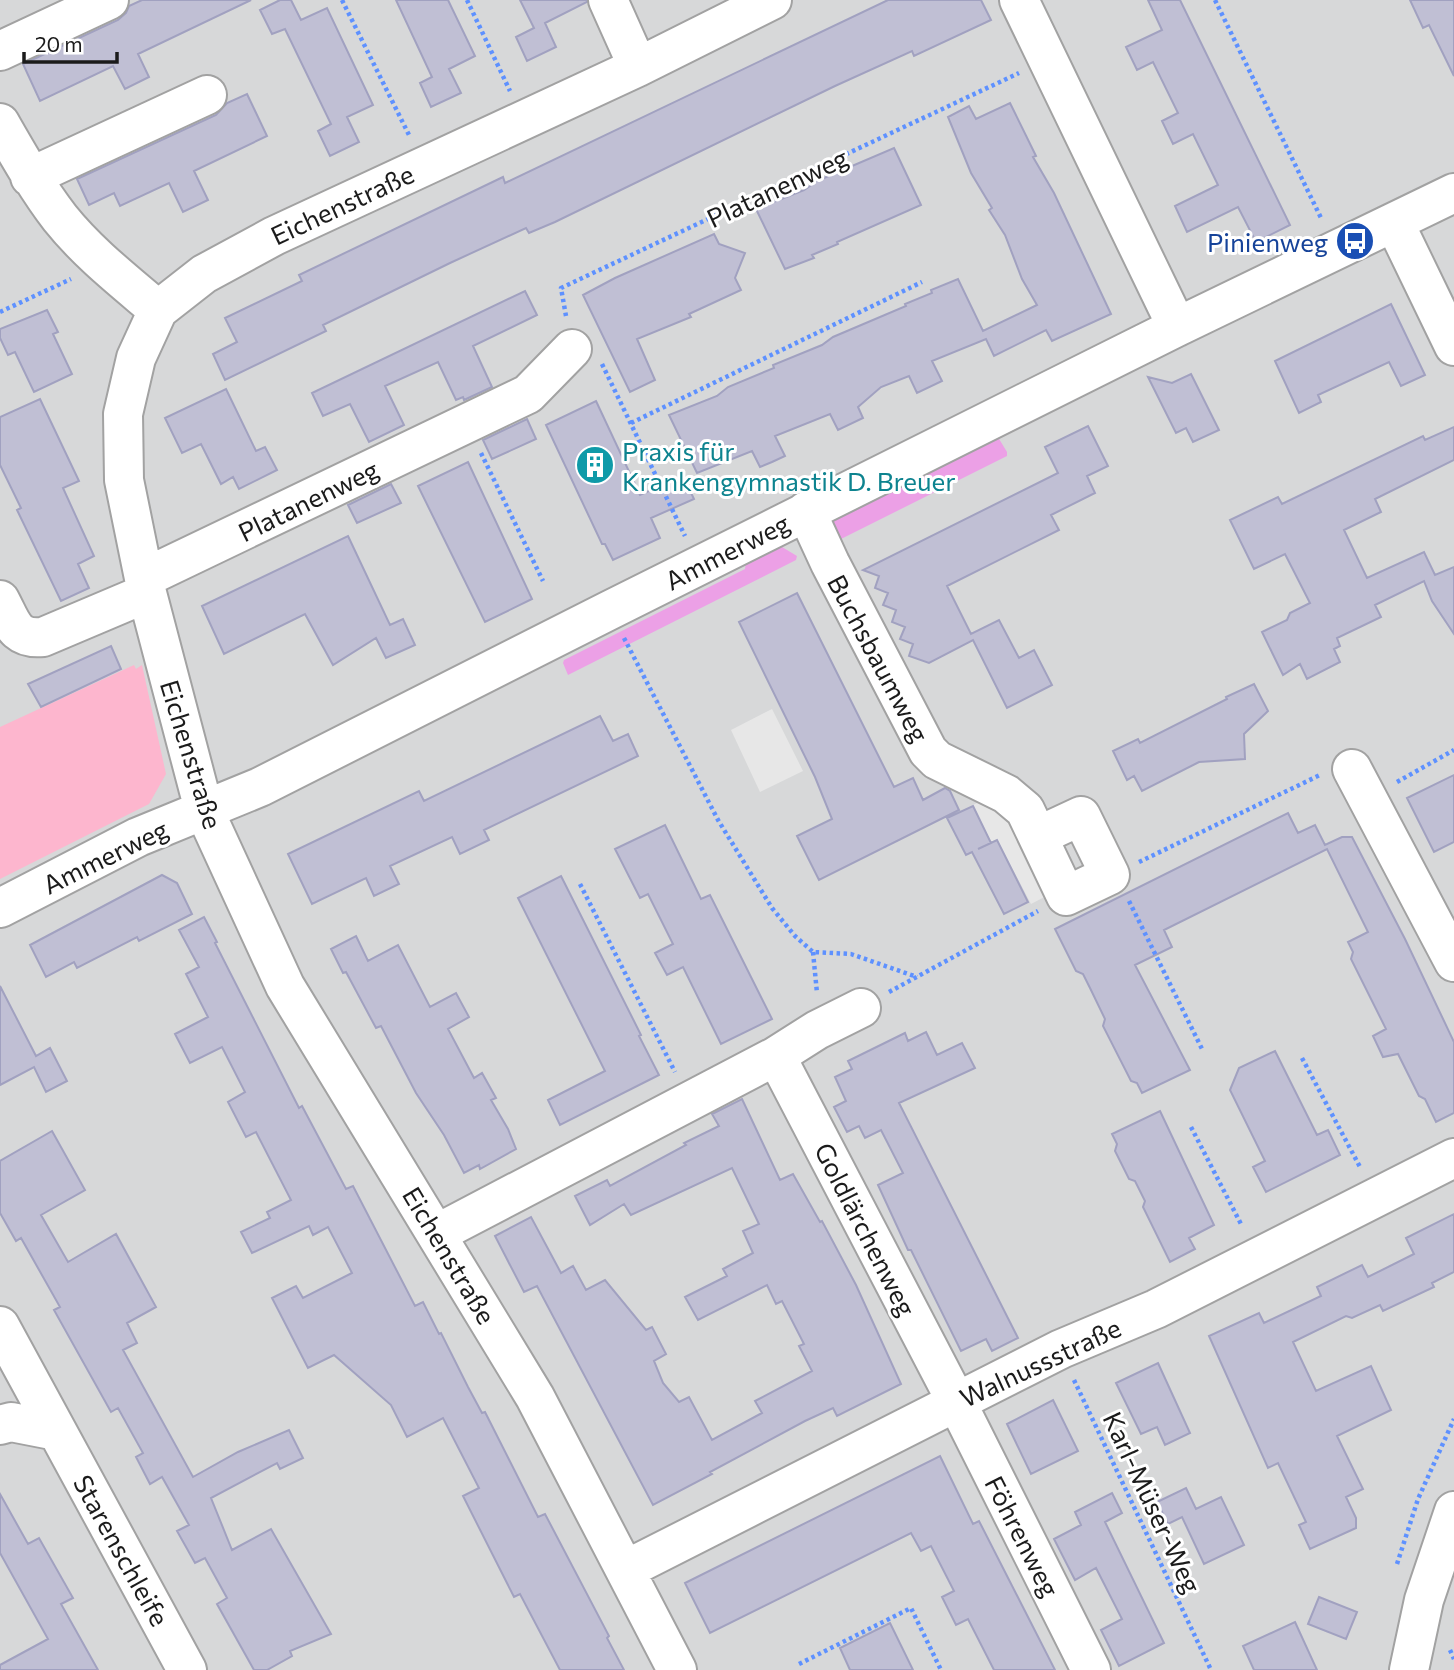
<svg xmlns="http://www.w3.org/2000/svg" width="1454" height="1670" font-family="Commissioner,sans-serif">
<rect width="100%" height="100%" fill="#e2dfed"/>
<!-- residential -->
<path fill="#d7d8d9" d="M0 0H1454V1670H0Z"/>
<!-- grass -->
<path fill="#eca0e6" d="M990 424 1007 452V456L835 542 831 516Z
M777 544 797 556 796 560 568 675 563 663 564 660 745 569 746 561Z"/>
<!-- park -->
<path fill="#fdb6ce" d="M134 665 136 669 142 665 166 774 149 804 0 879V727Z"/>
<!-- parking -->
<path fill="#e7e7e7" d="M772 709 803 771 760 792 731 730Z
M993 795 1056 891 1031 904 997 839 991 842 973 805Z"/>
<!-- building -->
<path fill="#c0bfd4" stroke="#a1a1c0" stroke-width="2" d="M142 0H251L138 54 149 77 125 89 113 66 40 101 23 64 118 20 126 13 129 6Z
M280 0H291L301 20 327 8 373 105 347 117 359 142 330 156 318 131 331 124 285 29 272 34 260 10Z
M396 0H448L475 56 449 69 461 93 431 107 420 83 432 77Z
M520 0H587V2L545 23 556 47 527 61 516 37 534 28Z
M888 0H981L991 20 914 56 912 51 835 86 555 222 529 233 526 228 450 263 323 325 326 331 225 380 213 354 237 342 225 318 302 281 299 275 503 177 505 183Z
M1148 0H1180L1290 225 1256 242 1238 207 1187 232 1175 206 1218 185 1193 134 1173 144 1162 121 1178 113 1153 62 1137 70 1126 47 1162 30Z
M1410 0H1454V76L1429 25 1423 28Z
M247 94 267 136 194 171 208 200 183 212 169 183 120 206 114 193 89 205 77 179 216 115 227 103Z
M1010 103 1036 156 1033 157 1054 193 1111 314 1052 341 1046 330 994 356 986 339 932 361 942 381 917 393 909 376 881 387 858 407 863 418 838 430 830 414 775 436 785 456 772 462 760 467 752 451 697 473 669 415 717 396 728 387 774 368 773 365 822 345 833 337 906 306 905 304 932 293 931 290 958 279 983 331 1037 305 1022 279 1005 235 989 210 992 208 971 173 948 117 969 106 976 119Z
M894 148 921 205 837 242 838 244 812 255 814 258 785 269 756 209 804 190 817 181Z
M714 234 719 244 745 253 735 278 741 290 689 314 691 317 637 339 655 380 630 392 583 295 615 278Z
M525 291 537 315 473 346 492 387 464 400 463 397 456 400 438 362 385 386 404 425 369 442 350 404 323 416 312 393Z
M1391 304 1425 375 1401 386 1389 362 1318 395 1321 402 1299 413 1275 361Z
M47 310 58 332 53 334 72 374 34 392 15 352 8 355 0 338V329Z
M1191 374 1219 430 1193 442 1186 428 1176 433 1148 377 1172 383Z
M226 389 256 451 265 447 277 470 239 489 233 477 221 484 201 444 182 453 165 418Z
M40 399 79 481 63 488 94 556 78 564 89 588 61 601 17 510 21 508 0 465V417Z
M596 401 640 495 683 476 694 499 651 518 660 538 613 560 605 544H602L546 425Z
M527 419 536 439 492 459 483 440Z
M1088 426 1108 466 1087 476 1095 493 1051 515 1059 530 947 586 971 634 999 620 1019 658 1034 650 1052 685 1007 708 973 640 929 663 909 656 913 644 900 639 905 627 892 622 896 610 883 605 888 593 875 588 879 576 863 570 1058 473 1045 447Z
M1454 427V460L1375 499 1381 512 1344 530 1367 578 1424 552 1435 575 1454 567V634L1432 601 1424 581 1375 605 1381 617 1337 638 1340 646 1334 649 1340 662 1307 679 1300 664 1283 675 1262 632 1287 620 1290 613 1310 603 1285 554 1254 569 1230 520 1278 497 1282 504 1423 436 1425 440Z
M468 462 532 599 485 622 418 486Z
M391 484 401 503 357 523 348 505Z
M348 536 390 625 403 619 415 645 386 658 376 638 333 665 305 614 224 654 202 606Z
M797 593 894 787 913 778 923 800 945 788 950 791 959 810 819 880 797 836 832 819 815 777 739 622Z
M111 646 121 669 41 707 28 684Z
M1254 684 1268 711 1244 734 1245 759 1199 762 1142 791 1134 776 1127 780 1113 751 1138 739 1140 743 1227 699 1226 697Z
M600 716 613 741 628 734 638 756 484 830 489 840 460 854 452 837 390 866 399 884 374 896 366 878 312 904 288 854 419 791 424 801Z
M1454 775V842L1434 852 1407 798Z
M973 806 991 843 978 849 997 840 1028 902 1004 914 972 852 966 855 947 818Z
M1288 813 1298 833 1315 825 1325 845 1342 837H1352L1405 939 1454 1042V1113L1436 1122 1425 1099 1419 1096 1398 1054 1383 1057 1373 1036 1386 1029 1351 959 1353 952 1348 942 1368 932 1327 849 1164 930 1172 947 1135 965 1190 1070 1142 1093 1137 1083 1131 1081 1103 1026 1105 1019 1090 988 1083 974 1076 971 1055 929Z
M665 825 701 899 710 895 772 1019 721 1044 683 967 667 975 655 953 673 944 648 894 640 898 615 849Z
M162 875 177 883 192 914 139 941 137 937 77 968 74 962 46 977 30 945Z
M561 876 641 1035 639 1036 659 1075 560 1125 548 1100 605 1071 518 898Z
M204 917 217 942 215 943 299 1108 302 1106 346 1189 353 1186 415 1306 423 1302 439 1334 441 1333 468 1387 482 1413 485 1412 538 1517 545 1514 609 1636 607 1638 624 1670H560L520 1594 514 1597 463 1496 479 1488 443 1418 407 1437 391 1405 334 1355 308 1368 272 1298 296 1286 303 1298 352 1273 328 1227 313 1235 309 1226 252 1253 241 1232 270 1218 267 1212 291 1200 256 1132 246 1137 228 1102 245 1092 222 1047 190 1063 175 1034 208 1017 186 974 199 967 179 930Z
M356 936 368 961 398 945 430 1007 456 993 469 1017 448 1029 474 1078 482 1073 496 1098 491 1100 508 1129 516 1149 480 1169 479 1165 464 1173 444 1135 416 1093 381 1026 376 1028 346 972 343 973 331 949Z
M0 986 36 1056 50 1048 67 1081 46 1092 34 1067 0 1085Z
M926 1032 937 1055 962 1043 975 1068 899 1103 1018 1338 992 1351 986 1339 961 1351 911 1250H908L878 1185 903 1173 881 1130 865 1138 859 1126 847 1132 834 1107 846 1101 835 1077 852 1069 848 1061 905 1033 908 1041Z
M1275 1051 1317 1135 1328 1130 1340 1155 1266 1192 1253 1167 1265 1161 1230 1090 1239 1068Z
M742 1099 780 1180 793 1174 820 1222 822 1221 856 1285 901 1384 837 1416 833 1408 805 1421 710 1472 712 1474 653 1505 537 1286 524 1292 495 1236 531 1217 561 1273 573 1266 586 1290 605 1280 646 1330 652 1327 666 1354 654 1361 663 1383 679 1402 689 1397 712 1440 762 1413 755 1401 812 1371 799 1346 804 1344 782 1301 776 1304 767 1285 698 1320 685 1297 727 1276 723 1269 753 1253 743 1231 759 1224 732 1168 631 1215 624 1204 590 1225 575 1196 607 1180 610 1186 686 1145 684 1143 719 1126 712 1114Z
M1160 1111 1214 1225 1189 1238 1195 1249 1170 1262 1143 1207 1145 1201 1135 1181 1129 1179 1115 1151 1117 1144 1112 1134Z
M52 1131 85 1190 41 1215 68 1262 116 1234 156 1307 127 1323 137 1343 123 1350 193 1477 238 1452 289 1430 303 1458 280 1469 277 1463 211 1498 232 1550 271 1529 331 1634 290 1651 292 1656 267 1670H254L217 1604 227 1598 205 1558 195 1563 177 1531 189 1525 162 1477 150 1484 136 1457 143 1453 118 1408 111 1412 54 1310 60 1307 21 1238 16 1241 0 1213V1161Z
M1454 1214V1272L1432 1283 1434 1287 1383 1311 1380 1305 1352 1318 1346 1316 1293 1342 1316 1391 1371 1366 1391 1410 1337 1436 1363 1489 1346 1497 1356 1518V1528L1310 1549 1299 1525 1306 1522 1278 1463 1268 1468 1209 1336 1259 1313 1264 1323 1321 1296 1317 1287 1362 1265 1368 1277 1414 1254 1406 1238Z
M1158 1363 1190 1433 1165 1445 1157 1427 1141 1434 1116 1383Z
M1053 1400 1078 1451 1031 1474 1007 1424Z
M940 1456 973 1524 979 1521 1055 1670H994L968 1619 956 1625 942 1597 954 1591 931 1546 921 1551 911 1533 710 1633 685 1583Z
M1186 1488 1196 1509 1221 1497 1244 1545 1204 1564 1182 1517 1168 1524 1157 1502Z
M1112 1493 1122 1513 1105 1522 1164 1643 1119 1666 1101 1630 1122 1619 1096 1568 1075 1580 1054 1539 1081 1525 1075 1512Z
M0 1494 28 1544 39 1538 73 1598 61 1604 98 1670H0V1665L48 1639 0 1553Z
M1319 1597 1357 1612 1346 1639 1308 1624Z
M1295 1622 1317 1670H1254L1243 1646Z
M890 1623 913 1670H850L840 1648Z"/>
<g fill="none" stroke-linecap="round" stroke-linejoin="round">
<defs>
<path id="minor" d="M608 0 638 67
M1019 0 1177 327
M0 51 109 0
M0 123C19 156 37 188 60 218 88 253 124 281 158 310
M30 177 207 95
M1394 222 1454 346
M806 511 830 563 928 751 937 760 1006 794 1025 810 1066 896 1110 875 1081 816 1038 836
M144 578 528 394 572 349
M0 600C12 622 14 640 43 637L147 593
M1352 769 1454 962
M0 908 138 837 260 787 610 610 1177 327 1454 193
M776 1056 817 1030 861 1008
M438 1233 776 1056 956 1401 1091 1670
M0 1326 187 1670
M0 1425 11 1422 57 1431
M627 1569 1061 1349 1156 1309 1454 1158
M677 1670 535 1397 285 986 204 810 147 593 124 480 123 414 136 358 158 310 204 274 274 236 638 67 772 0
M1409 1670 1424 1600 1454 1511"/>
</defs>
<!-- minor casing -->
<use href="#minor" stroke="#a2a2a2" stroke-width="42"/>
<!-- path -->
<path stroke="#5e91ff" stroke-width="4.5" stroke-dasharray="3.5 3.5" stroke-linecap="butt" d="M342 0 410 137
M467 0 510 91
M1215 0 1322 220
M0 312 71 279
M566 316 561 288 1019 73
M602 364 685 536
M631 423 922 282
M481 453 543 581
M624 638 718 820 772 908 795 936 813 952 851 954 917 977
M1397 782 1454 750
M1139 862 1320 775
M580 884 675 1072
M1129 901 1203 1051
M813 952 817 993
M889 992 1038 911
M1302 1058 1360 1167
M1191 1127 1242 1226
M1074 1380 1211 1670
M1397 1564 1418 1499 1454 1419
M1450 1650 1454 1659
M799 1664 911 1608 941 1670"/>
<!-- minor -->
<use href="#minor" stroke="#fff" stroke-width="38"/>
</g>
<!-- icons -->
<defs>
<symbol id="bus-disc" viewBox="-11 -11 22 22"><circle r="9.5" fill="#1a4fb4" stroke="#fff"/><path d="M-5-6H5V4H4V6H2V4H-2V6H-4V4H-5ZM-3.5-4V0h7V-4ZM-3.5 1.2v1.5H-2V1.2ZM2 1.2v1.5H3.5V1.2Z" fill="#fff"/></symbol>
<symbol id="building-disc" viewBox="-11 -11 22 22"><circle r="9.5" fill="#0f9aa8" stroke="#fff"/><path d="M-4-6H4V6H1V3H-1V6H-4ZM-2.5-4.3h1.7v1.8h-1.7ZM.8-4.3h1.7v1.8H.8ZM-2.5-1h1.7V.8h-1.7ZM.8-1h1.7V.8H.8Z" fill="#fff"/></symbol>
</defs>
<g fill-rule="evenodd">
<use href="#bus-disc" x="1333" y="219" width="44" height="44"/>
<use href="#building-disc" x="573" y="443" width="44" height="44"/>
</g>
<g text-anchor="middle" dominant-baseline="central" stroke-width="6" stroke-linejoin="round" paint-order="stroke">
<!-- street labels -->
<g font-size="26" fill="#1b1b1b" stroke="#fff">
<text transform="translate(777 187) rotate(-25)">Platanenweg</text>
<text transform="translate(342 204) rotate(-25)">Eichenstraße</text>
<text transform="translate(308 500) rotate(-26)">Platanenweg</text>
<text transform="translate(727 551) rotate(-27)">Ammerweg</text>
<text transform="translate(879 658) rotate(62)">Buchsbaumweg</text>
<text transform="translate(192 754) rotate(73)">Eichenstraße</text>
<text transform="translate(105 856) rotate(-26)">Ammerweg</text>
<text transform="translate(866 1229) rotate(63)">Goldlärchenweg</text>
<text transform="translate(450 1255) rotate(59)">Eichenstraße</text>
<text transform="translate(1040 1362) rotate(-25)">Walnussstraße</text>
<text transform="translate(1153 1502) rotate(65)">Karl-Müser-Weg</text>
<text transform="translate(1023 1536) rotate(63)">Föhrenweg</text>
<text transform="translate(122 1550) rotate(61)">Starenschleife</text>
</g>
<!-- transit labels -->
<g font-size="26" fill="#164399" stroke="#fff" text-anchor="end">
<text x="1328" y="241">Pinienweg</text>
</g>
<!-- culture labels -->
<g font-size="26" fill="#0d838f" stroke="#fff" text-anchor="start">
<text x="622" y="450">Praxis für<tspan x="622" dy="30">Krankengymnastik D. Breuer</tspan></text>
</g>
</g>
<!-- scale -->
<path d="M24 52v10h93v-10" fill="none" stroke="#1b1b1b" stroke-width="3.5"/>
<text x="35" y="52" font-size="21" fill="#1b1b1b" stroke="#ffffff" stroke-width="5" paint-order="stroke">20 m</text>
</svg>
